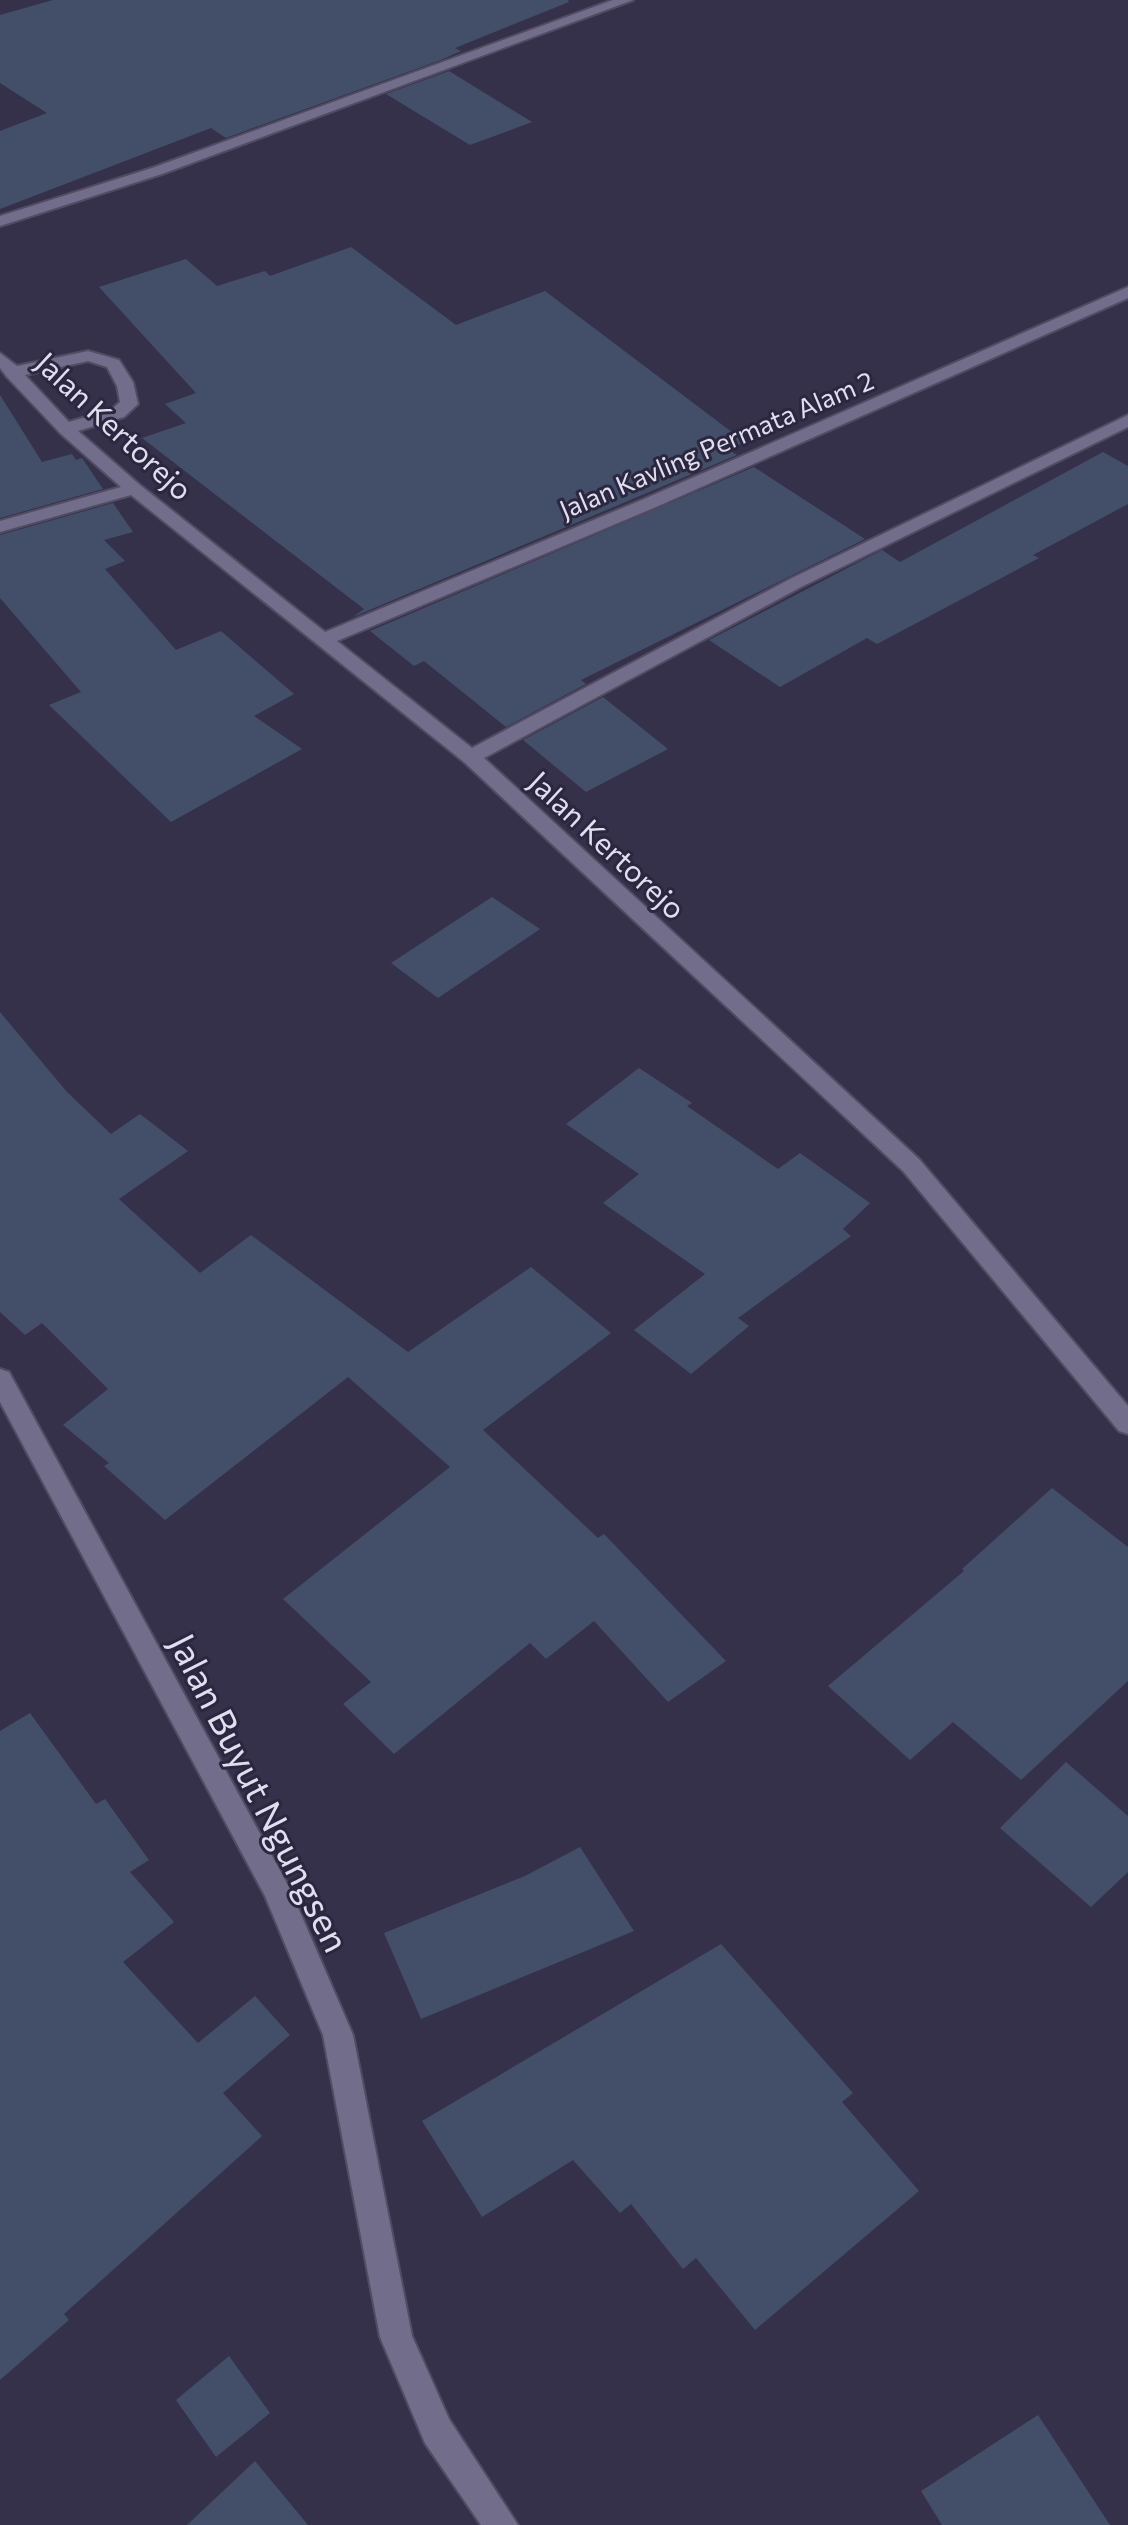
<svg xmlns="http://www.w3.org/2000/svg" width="1128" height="2525" font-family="Commissioner,sans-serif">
<rect width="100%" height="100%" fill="#36314b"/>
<!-- building -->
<path fill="#434f68" d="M53 0H568L569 2 455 48 461 51 441 60 226 138 211 128 0 209V131L47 113 0 83V15Z
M449 71 532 122 470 145 386 94Z
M351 247 456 325 545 291 745 442 729 450 737 455 353 617 364 609 142 438 186 423 165 404 196 393 99 287 186 259 217 286 265 271 270 276Z
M0 395 42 462 72 454 76 460 82 458 103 489 0 518Z
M1103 452 1128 466V504L1033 555 1039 558 877 644 867 638 780 687 709 640 882 550 900 562Z
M754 467 865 539 581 680 586 684 506 727 424 661 414 666 370 631Z
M113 503 133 532 104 540 125 561 105 569 176 650 221 631 294 694 254 716 302 749 171 822 49 705 81 692 0 598V535Z
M603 697 668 749 586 792 523 740Z
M492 897 540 929 438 998 391 963Z
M0 1012 67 1092 111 1134 140 1114 188 1151 119 1199 200 1273 251 1235 408 1352 531 1267 611 1333 483 1430 598 1538 604 1534 726 1661 668 1702 594 1621 546 1659 530 1643 394 1754 343 1704 371 1682 283 1599 450 1467 348 1377 165 1520 104 1466 109 1463 63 1425 108 1389 42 1323 25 1335 0 1312Z
M639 1068 692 1103 687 1106 778 1169 800 1153 870 1203 843 1229 851 1236 738 1318 749 1326 691 1374 634 1330 705 1274 603 1203 639 1174 566 1124Z
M1052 1488 1128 1547V1681L1021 1780 953 1722 910 1760 828 1686 964 1571 962 1569Z
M30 1713 96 1804 105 1799 149 1860 130 1872 174 1922 123 1962 198 2043 255 1996 290 2035 223 2093 262 2136 64 2314 69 2320 0 2380V1731Z
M1066 1762 1128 1816V1872L1091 1907 1000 1828Z
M580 1847 634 1931 421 2019 384 1933 525 1876Z
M721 1944 853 2093 842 2102 919 2191 755 2330 696 2258 683 2269 631 2204 620 2213 573 2160 482 2217 422 2121Z
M229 2356 270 2413 216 2457 176 2400Z
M1038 2415 1110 2525H942L921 2491Z
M255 2461 308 2525H187Z"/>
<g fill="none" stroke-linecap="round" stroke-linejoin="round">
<defs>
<path id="minor" d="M613 0H633L162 174 0 226V216L152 168Z
M1128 287V298L656 507 337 641 472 748 790 579 1128 415V427L803 586 484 758 919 1159 1128 1406V1434L1119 1431 903 1171 464 762 131 495 0 532V521L121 487 60 433 7 377 0 368V353L17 366 88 351 119 360 133 382 138 404 124 417 78 431 140 485 325 632 644 499ZM88 361 107 367 117 386 120 402 112 409 69 422 25 375Z
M0 1369 9 1372 290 1889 353 2035 412 2336 449 2419 518 2525H481L425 2443 380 2337 323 2035 265 1896 0 1402Z"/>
</defs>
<!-- minor casing -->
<use href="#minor" stroke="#514c62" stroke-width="4"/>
<!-- minor -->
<use href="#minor" fill="#726d8a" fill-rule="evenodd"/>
</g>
<g text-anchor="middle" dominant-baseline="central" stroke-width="6" stroke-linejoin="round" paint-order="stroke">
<!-- far-street labels -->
<g font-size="26" fill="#e1deef" stroke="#2c2740">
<text transform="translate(716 444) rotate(-23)">Jalan Kavling Permata Alam 2</text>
</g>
<!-- street labels -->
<g font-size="30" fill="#e1deef" stroke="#2c2740">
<text transform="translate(115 425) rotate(43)">Jalan Kertorejo</text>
<text transform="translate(608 844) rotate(43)">Jalan Kertorejo</text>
</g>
<!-- near-street labels -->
<g font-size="36" fill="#e1deef" stroke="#2c2740">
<text transform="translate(261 1792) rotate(63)">Jalan Buyut Ngungsen</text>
</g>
</g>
</svg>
